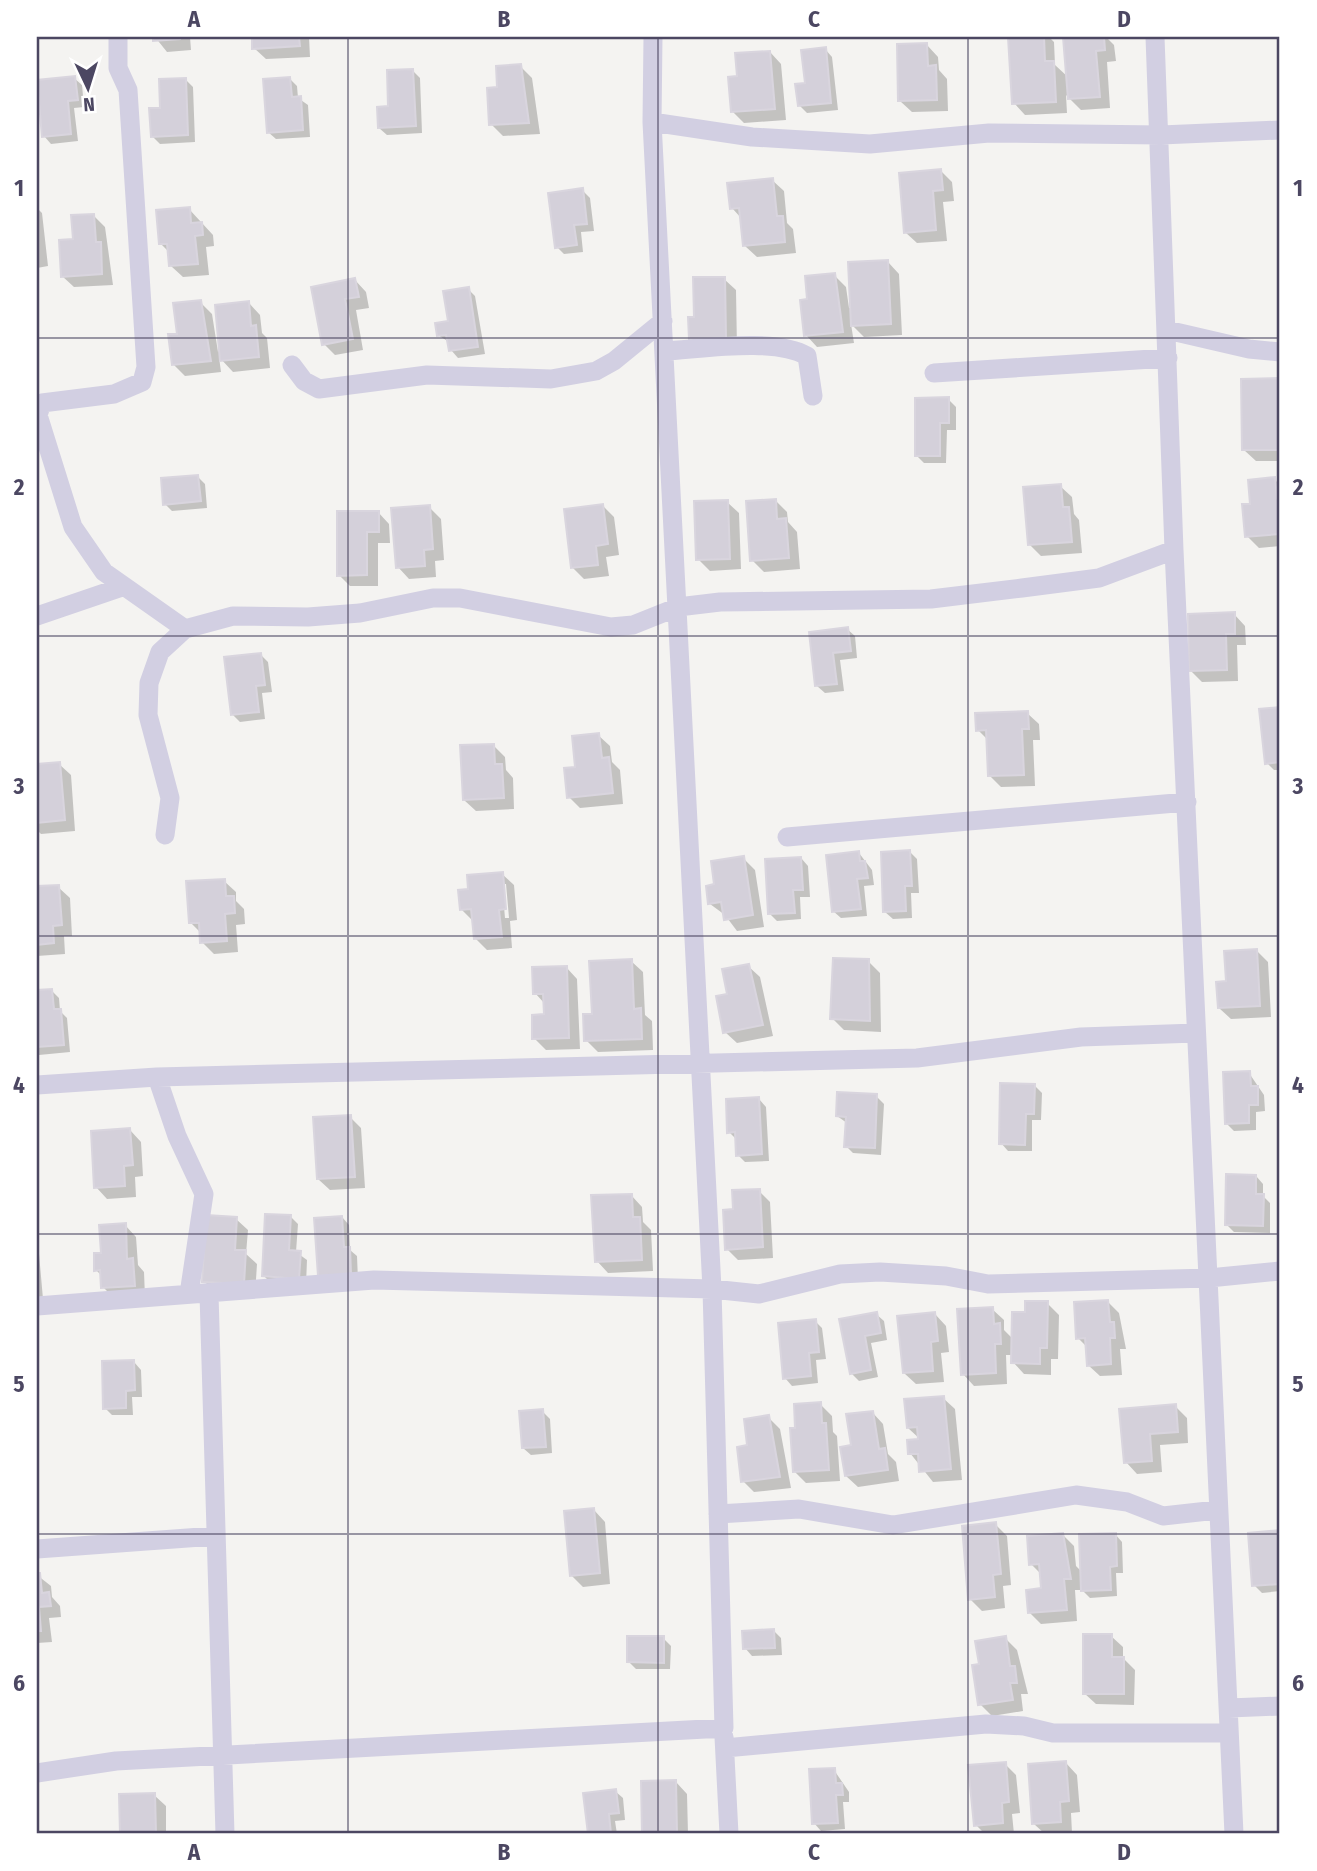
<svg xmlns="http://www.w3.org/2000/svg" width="1317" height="1871" font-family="'Fira Sans Condensed',sans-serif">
<rect width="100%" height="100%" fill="#f4f3f1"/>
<!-- shadow -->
<path fill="#0003" fill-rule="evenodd" d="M155 37H190L191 50 167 52Z
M254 37H309L310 57 266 59 254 48Z
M1010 37H1049L1054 42 1055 65 1068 77 1065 37H1106L1114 45 1116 61 1107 62 1110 108 1081 110 1066 95 1067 113 1025 115 1014 103Z
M927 45 938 57 939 70 947 79 948 111 912 112 900 101Z
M825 49 832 57 838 110 807 113 799 105Z
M770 52 781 64 786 120 744 123 733 112 738 78Z
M520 66 532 78 540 134 503 136 491 124 499 89Z
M412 70 420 78 422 133 387 135 379 128Z
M74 78 82 85 84 107 74 108 78 141 51 144 44 136Z
M290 79 297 86 298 98 308 105 310 137 276 139 268 132Z
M186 80 193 87 195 142 160 144 152 136 161 109Z
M941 171 952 182 954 201 943 202 947 241 917 243 905 232Z
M772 180 784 191 787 223 793 229 796 253 757 257 745 246 742 219 732 208Z
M582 190 590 198 594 231 581 232 583 252 564 254 557 247Z
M37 208 42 213 48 266 37 268Z
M189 209 213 235 214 246 206 247 209 275 183 277 171 266 170 253 160 243Z
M93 215 105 227 113 285 74 287 62 276 75 241Z
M888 262 899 274 902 335 864 337 851 324 854 343 817 347 806 335 809 301 834 275 846 287 849 308H852Z
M724 279 736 290 737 349 702 350 691 338Z
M355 280 366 292 369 308 356 310 363 350 335 355 324 344 313 288Z
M468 289 475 296 485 354 458 358 451 350 449 342 438 335 450 323Z
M200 302 212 314 218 352 249 303 260 315 262 333 267 338 270 368 233 372 219 357 221 372 185 376 173 364 178 336Z
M1280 380V461H1256L1244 450 1243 381Z
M948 399 956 407V430H947L946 463H924L917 456Z
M198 477 205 484 207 508 172 511 165 504Z
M1274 479 1280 485V546L1259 548 1247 536 1252 505Z
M1060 486 1072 497 1074 514 1079 520 1082 553 1041 556 1030 545Z
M775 500 787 512 788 522 797 532 800 569 764 572 752 560Z
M727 502 739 513 741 569 710 571 698 559Z
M603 506 614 517 619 555 606 557 609 576 584 579 572 567Z
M429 507 441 519 444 560 435 561 436 577 409 579 398 567Z
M378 512 389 524 390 543H378V586H350L339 575Z
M1234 614 1245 626 1246 645H1237L1238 681 1202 682 1191 671Z
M847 629 855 636 857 658 840 660 844 691 825 693 817 686 811 633Z
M261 655 268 662 272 692 262 693 265 719 240 722 233 715Z
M1280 709V770H1274L1267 763 1261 711Z
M1027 713 1039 724 1040 740H1033L1035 786 1001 787 990 776 988 740 978 730Z
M598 735 610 746 612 762 620 770 623 804 580 808 569 797 577 768Z
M493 745 505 757 506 770 513 778 514 809 476 811 464 800Z
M59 764 71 775 75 831 41 834 37 830V765Z
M910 852 917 859 919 893H911L912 918 893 919 885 912Z
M859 853 872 870 874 885 864 886 867 916 841 918 833 911Z
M743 858 755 870 764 927 737 931 725 915 710 904 716 886Z
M801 858 808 866 810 897H800L801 919 777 921 770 914Z
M502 874 514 885 517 920 510 921 512 948 487 950 475 938 474 922 461 909 470 890ZM502 884H506L509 918H505Z
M224 881 236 892V901L244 909 245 924 236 925 238 952 214 954 202 942 201 933 191 923Z
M58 887 70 898 72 936H64L65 954 37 956V888Z
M1256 950 1268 962 1271 1017 1231 1019 1219 1008 1228 983Z
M631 961 643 972 645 1015 652 1021 653 1050 598 1052 586 1040 594 1015Z
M868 961 880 973 881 1032 844 1030 832 1018Z
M748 966 760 977 773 1036 737 1043 725 1032 729 995Z
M566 967 577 979 580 1049 546 1050 534 1038 546 1016 545 1004 535 993Z
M52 991 59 998 60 1011 67 1018 70 1052 39 1055 37 992Z
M1249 1073 1264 1095 1265 1111 1256 1112V1130L1234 1131 1227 1124Z
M1034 1085 1042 1093 1041 1120H1032V1151H1008L1001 1143Z
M876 1096 884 1104 881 1155 853 1153 846 1146 847 1123 837 1116Z
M759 1099 766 1107 769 1161 745 1162 738 1155 737 1140 729 1132Z
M350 1117 361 1128 365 1188 330 1190 318 1179Z
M130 1130 141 1142 143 1176 135 1177 136 1197 107 1199 96 1187Z
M1256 1176 1263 1184V1196L1270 1203V1233L1234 1232 1227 1225Z
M759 1191 770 1202 773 1258 738 1260 727 1249 735 1211Z
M631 1195 642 1207 643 1222 651 1230 653 1271 608 1273 597 1261Z
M291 1217 298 1224 296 1252 307 1260 306 1285 271 1283 264 1276Z
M342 1217 349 1225 350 1250 357 1256 358 1280 327 1283Z
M236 1219 248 1230 246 1254 257 1264 255 1295 216 1293 204 1281Z
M125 1225 136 1237 138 1265 144 1272 145 1297 114 1298 103 1287 102 1276 96 1270 102 1255Z
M37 1231 43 1299H37Z
M1108 1302 1119 1313 1126 1349H1120L1122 1375 1100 1376 1088 1365 1087 1347 1078 1338Z
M1047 1303 1059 1315 1058 1359H1051V1375L1024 1374 1013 1362V1355H1006L1007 1384 974 1386 963 1374 992 1309 1004 1320V1330L1013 1339 1026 1314Z
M876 1314 884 1321 887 1340 871 1343 878 1377 859 1381 851 1373 841 1320Z
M935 1314 946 1326 949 1352 941 1353 944 1382 916 1384 904 1373Z
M815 1321 822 1328 826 1359 816 1360 818 1383 792 1386 785 1378Z
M134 1362 141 1370 142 1397H132L133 1415H112L105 1408Z
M943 1398 955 1409 962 1480 933 1482 910 1453 921 1440 908 1428Z
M820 1404 832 1416 833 1432 837 1436 840 1481 806 1483 795 1472 797 1429Z
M1175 1406 1187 1418 1188 1443 1160 1445 1162 1472 1137 1474 1126 1462 1121 1410Z
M542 1411 550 1419 552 1453 531 1455 523 1448Z
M872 1412 883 1424 888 1454 896 1462 899 1481 858 1487 846 1476 853 1447Z
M768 1417 780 1429 791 1488 754 1492 743 1481 749 1447Z
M594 1510 605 1522 610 1584 583 1587 571 1575Z
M995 1524 1007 1536 1011 1585 1003 1586 1005 1608 982 1611 970 1599Z
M1280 1532V1591L1262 1593 1254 1585 1250 1534Z
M1115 1534 1122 1542 1123 1573H1116L1117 1596 1090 1598 1082 1590H1075L1077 1621 1041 1624 1029 1612 1043 1590 1042 1575 1031 1564 1063 1535 1074 1546 1076 1566 1082 1572Z
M37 1575 51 1586 52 1597 60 1606 61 1617 49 1618 52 1642 37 1643Z
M774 1631 781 1638 782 1655 752 1656 745 1648Z
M1111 1636 1123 1647V1658L1135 1670 1134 1705 1096 1704 1084 1693Z
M663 1638 671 1646 670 1669H636L629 1662Z
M1005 1638 1017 1650 1028 1694H1021L1023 1711 992 1716 980 1704 981 1665Z
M1066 1763 1077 1775 1080 1812 1071 1813 1072 1833 1045 1834 1034 1824Z
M1005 1764 1016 1775 1020 1813 1012 1814 1014 1834H985L976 1825Z
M834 1770 849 1792V1802H843L845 1829 821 1831 814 1823Z
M676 1782 687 1794 688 1834H644L642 1783Z
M615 1791 623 1798 625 1820 615 1821 617 1834H590L585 1794Z
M121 1795H154L166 1806V1834H121Z"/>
<!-- building -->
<path fill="#d4d0da" stroke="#d9d5de" stroke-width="2" d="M153 37H180V39L153 41Z
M252 37H299L300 46 252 49Z
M1008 37H1044L1045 61H1054L1056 102 1012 104Z
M1063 37H1104L1105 50 1096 51 1100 97 1068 99Z
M927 43 928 66 936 65 937 100 898 101 897 44Z
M826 47 831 103 798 106 795 84 805 83 801 50Z
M770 51 775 109 731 112 728 77 737 76 735 53Z
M521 64 529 123 489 125 487 88 497 87 496 66Z
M413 69 416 126 378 128 377 107 388 106 387 70Z
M75 76 78 100 68 101 71 134 42 137 37 80Z
M290 77 292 97 301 96 303 130 267 133 263 79Z
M186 78 188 135 151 137 149 108H160L159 79Z
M941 169 943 190 933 191 936 230 904 233 899 173Z
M773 178 777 216H783L785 242 743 246 739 208 730 209 727 183Z
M583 188 587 224 574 225 577 245 555 248 548 193Z
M190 207 191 223 202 222 203 235 195 236 198 264 169 266 167 244H159L156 210Z
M94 214 96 242H101L102 274 61 277 59 240 73 239 71 215Z
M888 260 891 324 851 326 848 262Z
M835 273 843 332 804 336 800 300 807 299 805 276Z
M693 277H725L726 338 689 339 688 317H694Z
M355 278 359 297 345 299 353 339 322 345 311 287Z
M469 287 478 347 449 351 446 335 437 336 435 323 448 321 443 291Z
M201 300 211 361 172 365 168 334H177L173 303Z
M249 301 251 326 256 325 259 357 220 361 215 305Z
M1280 378V450H1242L1241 379Z
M949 397V423H940V456H915V398Z
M198 475 201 501 163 505 161 478Z
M1275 477 1277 498 1280 497V534L1245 537 1242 504H1250L1248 480Z
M1061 484 1063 507H1069L1072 542 1028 545 1023 487Z
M776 499 777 519 786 518 789 558 750 561 746 501Z
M728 500 730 559 696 560 694 501Z
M603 504 608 544 596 546 598 565 571 568 564 509Z
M430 505 433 549 424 550 425 566 396 568 391 508Z
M337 511H379V532H367V575L337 576Z
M1235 612V634H1226L1227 670 1189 671 1188 614Z
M848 627 851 651 833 653 837 684 815 686 809 632Z
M261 653 265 685 256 686 259 712 231 715 224 657Z
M1280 707V762L1265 764 1259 709Z
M1028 711 1029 729H1022L1024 775 988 776 986 730 976 731 975 713Z
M599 733 602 758 609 757 613 793 567 798 564 768 575 767 572 736Z
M494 744 495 764H502L504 798 463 800 460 745Z
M60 762 65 820 37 823V764Z
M910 850 912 886H905L906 911 883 912 881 852Z
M859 851 860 861H865L868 878 857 879 861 909 832 912 826 855Z
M744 856 753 915 724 920 721 902 708 904 706 886 714 884 711 861Z
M801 857 803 890H793L795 913 768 914 765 859Z
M503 872 506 909 499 910 502 937 474 939 471 909 460 910 458 890 468 889 467 875Z
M225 879 226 896H234L235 913 225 914 227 941 200 943 199 923H189L186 881Z
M59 885 62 925 53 926 54 943 37 945V886Z
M1257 949 1260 1006 1218 1008 1216 982 1226 981 1224 951Z
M833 958 869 959 870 1021 830 1019Z
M632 959 634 1009 641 1008 642 1039 584 1041 583 1014H592L589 961Z
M749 964 763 1025 723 1033 716 996 727 994 722 969Z
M567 966 569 1038 532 1039V1015L544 1014 543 994H533L532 967Z
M52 989 54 1009H61L64 1045 37 1047V990Z
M1250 1071 1251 1086H1258V1105H1249V1123L1225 1124 1223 1072Z
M1000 1083 1035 1084 1034 1114H1026L1025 1145 999 1144Z
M837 1092 877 1094 875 1148 844 1147 846 1117 836 1116Z
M759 1097 762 1154 736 1156 735 1132 727 1133 726 1099Z
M351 1115 355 1177 317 1179 313 1117Z
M130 1128 133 1165 124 1166 125 1186 94 1188 91 1131Z
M1226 1174 1256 1175V1194H1264L1263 1226 1225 1225Z
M760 1189 763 1247 725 1250 723 1210 733 1209 732 1190Z
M632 1194 633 1217H640L642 1260 595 1262 591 1195Z
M265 1214 291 1215 289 1250 301 1251 299 1279 262 1276Z
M206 1215 237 1217 235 1250H246L244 1284 202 1282Z
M342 1216 344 1247H350L351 1274 318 1276 314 1218Z
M126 1223 127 1259 133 1258 135 1286 101 1288 100 1270 94 1271V1253H101L99 1225Z
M1108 1300 1110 1322H1114L1115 1338H1110L1111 1364 1087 1366 1085 1338 1076 1339 1074 1302Z
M1025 1301H1048L1047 1348H1040V1364L1011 1363 1012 1312H1025Z
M993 1307 994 1324 1000 1323 1001 1344H995L996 1373 961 1375 957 1309Z
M877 1312 881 1333 865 1336 871 1370 850 1374 839 1319Z
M935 1312 938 1341 931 1342 933 1371 903 1373 897 1316Z
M816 1319 819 1352 809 1353 811 1376 783 1379 778 1323Z
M134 1360 135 1390 126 1391V1408L103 1409 102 1361Z
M944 1396 951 1469 919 1472 918 1454H908L907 1440 918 1439 917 1427 907 1428 904 1399Z
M821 1402 822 1423H826L829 1470 793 1472 790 1428H795L794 1404Z
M1176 1404 1178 1432 1150 1434 1152 1461 1124 1463 1119 1409Z
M543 1409 546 1447 522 1448 519 1411Z
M873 1411 879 1449 885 1448 888 1470 845 1476 840 1447 851 1445 846 1414Z
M769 1415 780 1477 741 1482 737 1447 747 1445 744 1419Z
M594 1508 600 1573 570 1576 564 1511Z
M996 1522 1001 1574 993 1575 995 1597 968 1600 962 1526Z
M1280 1530V1551L1278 1552 1280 1584 1252 1586 1248 1533Z
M1063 1533 1071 1579H1064L1067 1610 1028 1613 1026 1590 1041 1588 1039 1564 1029 1565 1027 1536Z
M1116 1533 1117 1566 1110 1567 1111 1590 1081 1591 1079 1534Z
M37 1573H40L42 1593 49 1592 51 1606 39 1607 41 1631H37Z
M774 1629 775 1648 743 1649 742 1631Z
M1083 1634H1112V1657H1124V1694H1083Z
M627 1636H664V1663L627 1662Z
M1006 1636 1010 1666H1015L1017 1683H1010L1013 1700 978 1705 972 1665 979 1664 975 1641Z
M1066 1761 1069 1801 1060 1802 1061 1822 1032 1824 1028 1764Z
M1006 1762 1009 1802 1002 1803 1003 1823 974 1826 968 1765Z
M835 1768 836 1783H842L843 1795H836L838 1823 812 1824 809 1769Z
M676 1780 677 1834H642L641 1781Z
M616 1789 619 1813 609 1814 611 1834H588L583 1793Z
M155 1793 156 1834H120L119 1794Z"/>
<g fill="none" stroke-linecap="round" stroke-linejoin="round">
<!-- minor -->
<path stroke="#d2cfe2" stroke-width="19" d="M118 37V68L128 90 146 367 142 382 114 394 42 403 38 415 73 527 104 572 185 629
M1155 37 1174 550 1234 1834
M652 122 752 137 870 144 989 133 1161 135 1280 130
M1167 330 1249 349 1280 352
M664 351C702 349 775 337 807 356L813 396
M292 365 304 381 319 389 427 375 551 379 596 371 614 361 663 321
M934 373 1168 358
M37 616 122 587
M165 835 170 798 148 715 149 683 160 652 185 629 233 616 308 617 360 613 433 598H460L611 627 633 625 678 607 720 602 931 599 1022 588 1099 578 1174 550
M787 837 1187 802
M157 1077 177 1136 204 1194 189 1294
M37 1085 157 1077 917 1058 1081 1037 1196 1033
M209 1294 225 1834
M37 1306 374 1280 712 1289 759 1294 840 1274 880 1272 946 1276 988 1284 1209 1278 1280 1271
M718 1514 799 1509 893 1525 1076 1495 1127 1502 1163 1516 1217 1510
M37 1549 215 1536
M1229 1708 1280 1706
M724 1737 729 1834
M725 1748 986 1724 1024 1726 1053 1733H1229
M37 1773 116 1761 724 1728 712 1289 652 122 653 37"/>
</g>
<!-- grid -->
<path fill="none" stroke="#4c4762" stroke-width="2" stroke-opacity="0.55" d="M348 37V1834M658 37V1834M968 37V1834M37 338H1280M37 636H1280M37 936H1280M37 1234H1280M37 1534H1280"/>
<!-- border -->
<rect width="1317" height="1871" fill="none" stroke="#ffffff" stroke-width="77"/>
<!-- north arrow -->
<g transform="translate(88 88) rotate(176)" stroke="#ffffff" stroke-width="5" paint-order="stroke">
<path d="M0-5L12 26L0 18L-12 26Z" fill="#4c4762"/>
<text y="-10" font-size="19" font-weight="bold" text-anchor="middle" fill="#4c4762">N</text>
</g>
<rect x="38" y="38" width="1240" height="1794" fill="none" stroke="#4c4762" stroke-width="2.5"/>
<g font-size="23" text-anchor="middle" font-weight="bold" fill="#4c4762">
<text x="194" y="27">A</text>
<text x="504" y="27">B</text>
<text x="814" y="27">C</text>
<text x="1124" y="27">D</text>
<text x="19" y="196">1</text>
<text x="1298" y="196">1</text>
<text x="19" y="495">2</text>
<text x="1298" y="495">2</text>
<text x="19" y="794">3</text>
<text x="1298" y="794">3</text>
<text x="19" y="1093">4</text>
<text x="1298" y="1093">4</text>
<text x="19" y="1392">5</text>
<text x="1298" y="1392">5</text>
<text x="19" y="1691">6</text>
<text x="1298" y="1691">6</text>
<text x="194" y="1860">A</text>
<text x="504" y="1860">B</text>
<text x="814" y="1860">C</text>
<text x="1124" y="1860">D</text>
</g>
</svg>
